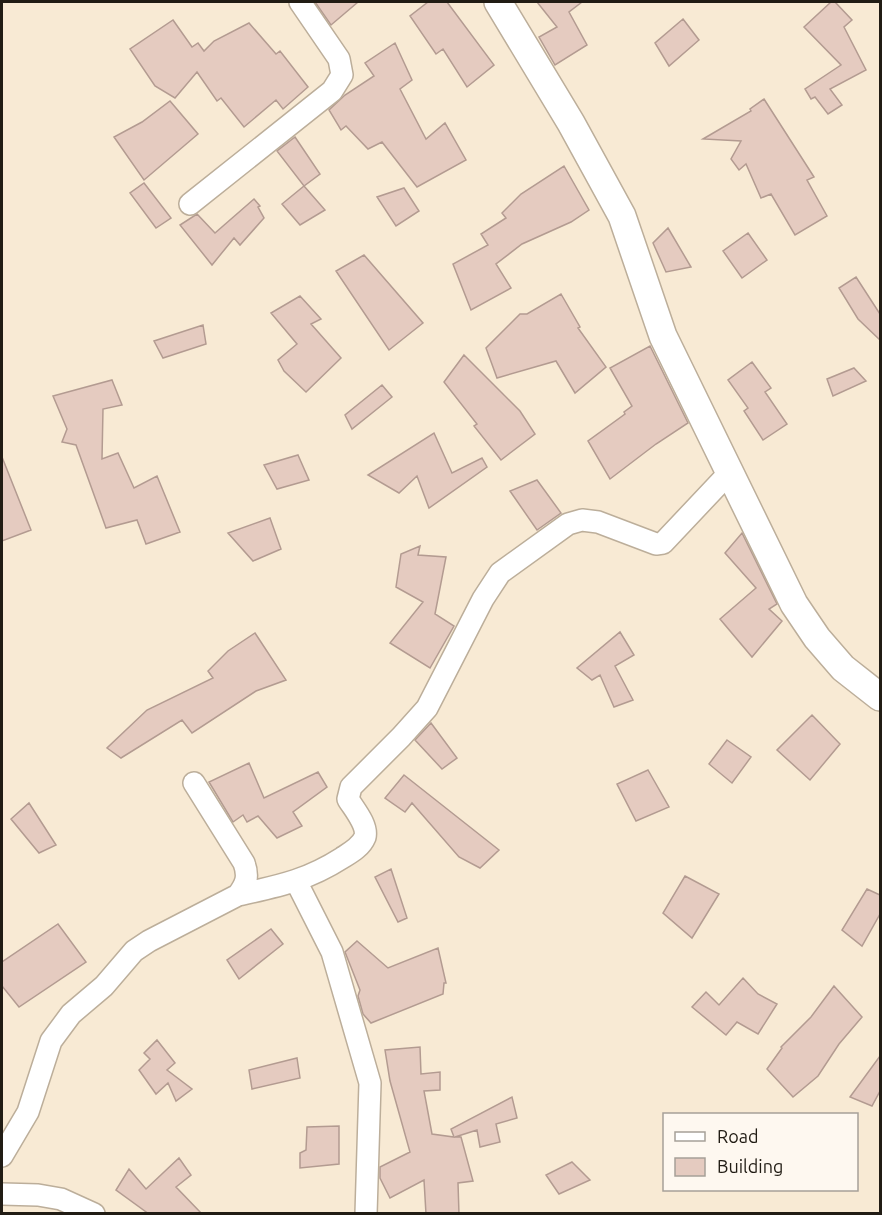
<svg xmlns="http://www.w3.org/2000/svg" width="882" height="1215" font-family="Ubuntu,sans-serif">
<rect width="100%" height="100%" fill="#f8ead4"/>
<!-- building -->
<path fill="#e5cbc0" stroke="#b39b91" stroke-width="1.5" d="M315 2H358L331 25Z
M428 2H447L494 65 467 87 443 49 436 54 410 16Z
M537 2H582L569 12 587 45 555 65 539 37 557 27Z
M831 2H835L852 20 844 27 866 70 830 89 842 105 828 114 815 97 811 99 805 89 841 65 804 27Z
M683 19 699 40 669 66 655 43Z
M173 20 192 47 198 43 204 51 214 41 249 23 276 54 280 51 308 87 283 109 276 100 244 127 221 98 217 101 197 72 175 98 155 86 130 49Z
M395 43 412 80 400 89 426 139 445 123 466 160 417 187 382 142 368 149 346 126 341 130 329 110 345 95 374 76 365 63Z
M764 99 814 177 807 180 827 216 795 235 771 194 761 198 746 164 739 170 731 159 741 141 703 139 751 111 750 109Z
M170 101 198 134 144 180 114 137 142 122Z
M295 137 320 174 304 186 277 151Z
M564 166 589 210 571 222 522 244 496 264 511 288 471 310 453 264 488 245 481 234 506 218 502 213 521 194Z
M144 183 171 218 156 228 130 193Z
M304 186 325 210 300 225 282 204Z
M404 188 419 211 396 226 377 197Z
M254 199 260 206 258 207 264 218 240 245 234 238 212 265 180 225 197 214 215 233Z
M668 228 691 267 666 272 653 243Z
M748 233 767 260 742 278 723 251Z
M364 255 423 323 389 350 336 271Z
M856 277 880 314V340L858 319 839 288Z
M561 294 580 327 578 328 606 367 575 393 556 361 497 378 486 348 520 314H527Z
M300 296 321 319 311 324 341 358 306 392 284 371 278 360 297 344 271 313Z
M203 325 206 344 163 358 154 341Z
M650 346 688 423 656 444 610 479 588 441 625 414 624 412 632 406 610 368Z
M464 355 520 411 535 434 501 460 474 426 477 424 444 382Z
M752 362 771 388 765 392 787 424 763 440 744 411 748 408 728 380Z
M854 368 866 381 833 396 827 379Z
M112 380 122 405 103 409 102 459 118 453 134 488 157 476 180 532 146 544 137 520 106 528 76 445 62 442 67 429 53 396Z
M382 385 392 397 352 429 345 415Z
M434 433 452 473 482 458 487 467 429 508 417 476 399 493 368 475Z
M298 455 309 480 277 489 264 465Z
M2 457 31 530 2 541Z
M537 480 561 513 537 530 510 491Z
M270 518 281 549 253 561 228 533Z
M742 533 777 604 769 609 782 621 752 657 720 619 756 588 725 553Z
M420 546 418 555 446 557 435 614 454 626 430 668 390 643 423 602 396 587 401 554Z
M620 632 634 655 615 666 633 700 614 707 600 675 592 680 577 668Z
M255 633 286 680 256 691 192 733 182 720 121 758 107 748 147 710 213 678 208 671 228 651Z
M812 715 840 744 810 780 777 750Z
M431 723 457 758 442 769 415 740Z
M727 740 751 757 732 783 709 764Z
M249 763 264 798 318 772 327 787 293 812 302 826 277 838 258 816 247 822 243 815 233 822 209 782Z
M648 770 669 807 636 821 617 784Z
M404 775 499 850 480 868 459 857 412 803 405 812 385 798Z
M29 803 56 845 39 853 11 819Z
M391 869 407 918 398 922 375 877Z
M685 876 719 894 692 938 663 913Z
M867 889 880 895V914L862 946 842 930Z
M58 924 86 962 19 1007 2 986V962Z
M271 929 283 944 239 979 227 960Z
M357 941 388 968 438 948 446 983H444L443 994 371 1023 363 1014 358 996 360 990 345 952Z
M743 978 758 994 777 1004 758 1034 737 1022 726 1035 692 1007 706 992 719 1005Z
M834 986 862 1017 839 1044 818 1076 793 1097 767 1069 782 1048 781 1047 811 1017Z
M157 1040 175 1063 167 1070 192 1089 176 1101 168 1083 156 1094 139 1070 150 1059 144 1053Z
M420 1047 421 1074 440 1072V1090L424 1091 432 1134 454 1137 451 1129 512 1097 517 1118 496 1124 500 1142 480 1147 477 1130 455 1137H461L473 1181 458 1183 459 1214H426L424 1180 390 1198 380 1178V1167L410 1152 390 1081 385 1050Z
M880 1056V1091L872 1106 850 1097Z
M297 1058 300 1078 252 1089 249 1070Z
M339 1126V1164L300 1168V1153L306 1150 307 1127Z
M179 1158 191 1175 176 1187 202 1214H149L116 1190 129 1169 146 1189Z
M572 1162 590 1180 559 1194 546 1175Z"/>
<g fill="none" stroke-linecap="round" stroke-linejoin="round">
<defs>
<path id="minor" d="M190 204 332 91 342 75 339 59 300 2
M296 881 332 952 370 1083 366 1214
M238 895C278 886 306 881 342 858 350 853 361 847 365 837 368 825 354 809 348 799L351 787 401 737 427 708 483 599 500 573 568 524 582 520 598 522 656 544 663 543 730 472
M2 1156 28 1112 51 1041 71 1014 104 986 134 951 149 941 238 895C246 884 249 877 244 863L194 783
M2 1194 38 1195 61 1199 94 1214"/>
<path id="tertiary" d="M498 2 571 123 622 216 663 336 794 604 817 638 843 668 880 697"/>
</defs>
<!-- minor casing -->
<use href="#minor" stroke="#bcae9a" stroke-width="24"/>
<!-- tertiary casing -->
<use href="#tertiary" stroke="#bcae9a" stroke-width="30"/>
<!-- minor -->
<use href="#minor" stroke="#fff" stroke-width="21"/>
<!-- tertiary -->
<use href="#tertiary" stroke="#fff" stroke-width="27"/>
</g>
<!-- border -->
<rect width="882" height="1215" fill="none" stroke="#211c14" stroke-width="6"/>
<!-- legend -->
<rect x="663" y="1113" width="195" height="78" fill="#fef8f0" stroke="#a6a098" stroke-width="1.5"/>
<rect x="675" y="1132" width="30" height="9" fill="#ffffff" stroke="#a6a098" stroke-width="1.5"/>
<text x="717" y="1143" font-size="18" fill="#211c14">Road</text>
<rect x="675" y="1158" width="30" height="18" fill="#e5cbc0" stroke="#a6a098" stroke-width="1.5"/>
<text x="717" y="1173" font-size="18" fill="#211c14">Building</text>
</svg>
